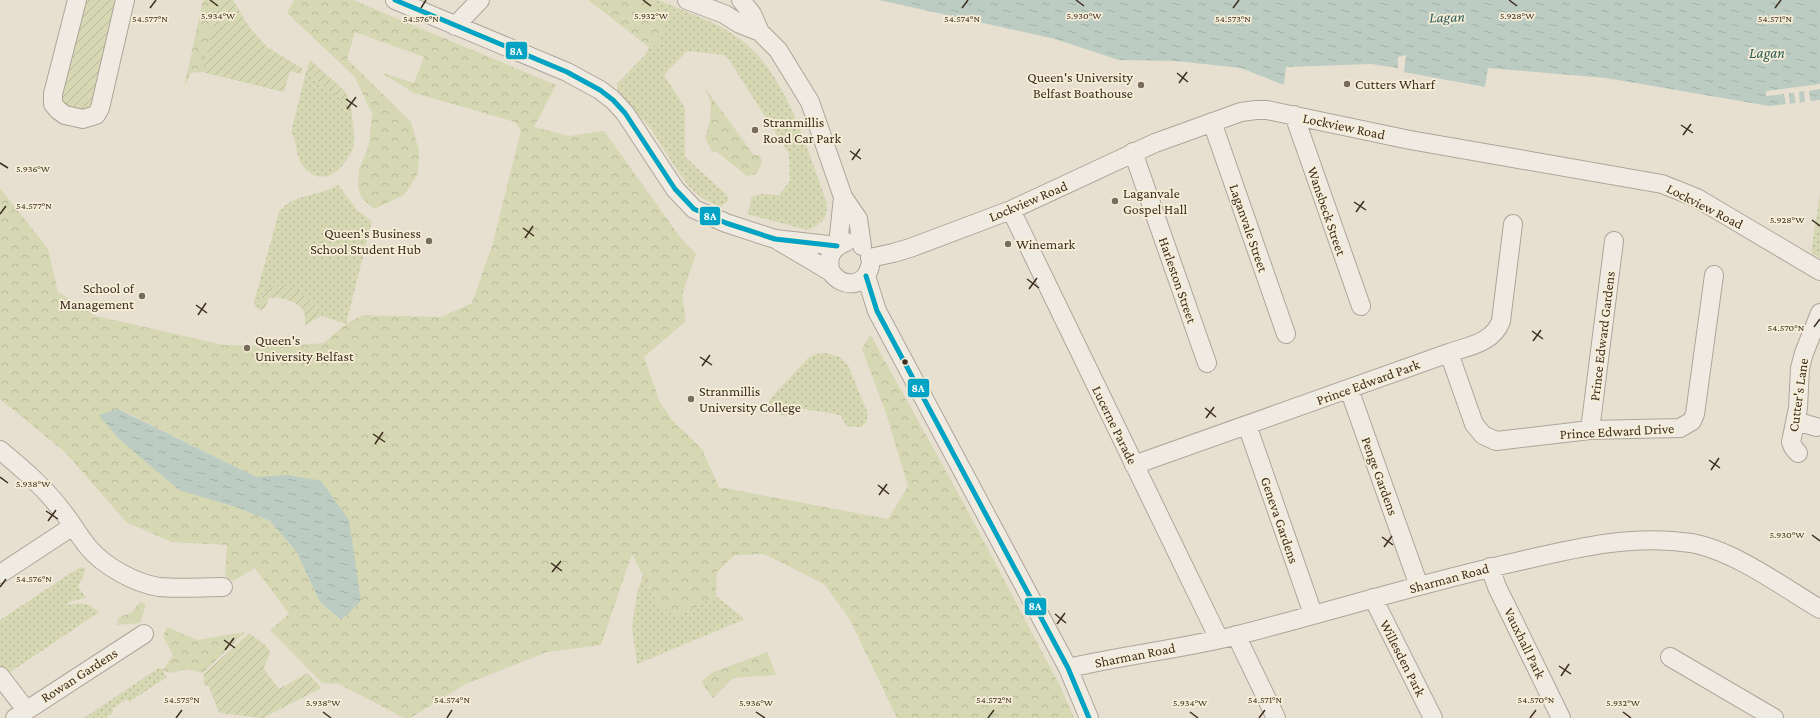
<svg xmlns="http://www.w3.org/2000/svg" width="1820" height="718" font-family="'Crimson Pro',serif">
<defs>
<pattern id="grass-dots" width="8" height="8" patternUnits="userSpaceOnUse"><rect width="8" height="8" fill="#d6d7b3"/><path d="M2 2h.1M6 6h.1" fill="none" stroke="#b9b99a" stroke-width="1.8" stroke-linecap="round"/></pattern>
<pattern id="forest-crowns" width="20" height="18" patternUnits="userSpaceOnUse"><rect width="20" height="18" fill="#d6d7b3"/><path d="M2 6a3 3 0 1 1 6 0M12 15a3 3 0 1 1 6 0" fill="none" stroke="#b9b99a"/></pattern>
<pattern id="garden-furrows" width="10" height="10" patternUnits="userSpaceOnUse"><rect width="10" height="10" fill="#d6d7b3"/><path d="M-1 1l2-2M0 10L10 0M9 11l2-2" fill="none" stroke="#b9b99a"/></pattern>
<pattern id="water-ripples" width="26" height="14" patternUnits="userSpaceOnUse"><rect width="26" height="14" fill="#bcccc2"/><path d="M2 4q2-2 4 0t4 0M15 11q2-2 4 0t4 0" fill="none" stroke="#a2b0a6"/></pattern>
</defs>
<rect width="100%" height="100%" fill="#e7e0d1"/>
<!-- grass -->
<path fill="url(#grass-dots)" d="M650 0H658C686 12 721 23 745 43 787 78 807 148 825 198 830 216 824 224 807 230L747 214 750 206 751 197 760 194 779 195 790 181 789 154 729 60 724 55 687 51 664 75 685 108V157L727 195 728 201 720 207 702 198 690 188 675 167 651 129 618 93 617 84 646 54 649 47 658 44 654 5Z
M306 72 332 91 343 102H350C352 115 355 131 354 145 353 148 351 152 349 156 339 174 319 187 303 166 295 156 298 143 291 132Z
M338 185 358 211 372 221 346 324 322 316 308 298 263 293 261 305 258 307 255 306 254 302 279 212C293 193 319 197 338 185Z
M1820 194V258L1811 252Z
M827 353 840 357 848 365 868 414 866 422 861 427 846 426 841 416 836 414 798 408 793 410 788 416 773 413C769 408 768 404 771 398L808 358 816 354Z
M80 567 86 569 78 587 86 598 72 601 66 605C80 603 88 601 99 612L6 675 0 665V620Z
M643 575 658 605 678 616 716 596 745 619 637 664 632 627 637 593Z
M160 667 167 677 129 702 127 699 112 709 114 712 106 718H84Z"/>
<!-- forest -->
<path fill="url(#forest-crowns)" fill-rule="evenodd" d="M203 0H220L202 72 191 73 184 88Z
M294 0H353L556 85 534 127 569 136 604 131 680 237 696 254 682 295 686 321 644 357 660 402 672 420 702 449 719 487 888 519 908 486 887 416 862 349 870 334 963 502 1059 684 1074 718H897L849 618 824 584 764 554 735 555 717 572 716 596 678 617 658 605 632 554 601 645 547 652 466 684 410 718H404L339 684 322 683 270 630 289 614 255 568 233 581 225 576 227 545 172 542 126 522 65 452 0 399V188L48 249 58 292 96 316 224 345 285 346 324 343 346 324 363 315 441 317 472 303 492 246 521 131 515 122 414 93 380 72 414 83 424 57 355 32 347 59 411 122 419 151 418 174 404 195 374 209 362 198 358 188 359 170 369 145 372 113 354 76 287 13ZM119 409 256 477 341 620 320 602 296 551 270 521 239 508Z
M588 0H650C662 13 667 29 658 44L649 47Z
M705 88 754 155H760L762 161 757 174 747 176 717 152H712L705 138 710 122 711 103Z
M140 602 146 604 140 623 117 625 118 618 132 612Z
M167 627 197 640 245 632 203 673 186 669 172 673 162 671 173 655 163 636Z
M767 652 776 675 733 678 713 698 701 682 711 673Z"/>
<!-- garden -->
<path fill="url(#garden-furrows)" d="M81 0H119L92 106 85 113 74 114 57 99Z
M220 0H233L250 28 267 47 303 69 302 74 290 71 284 92 202 72Z
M310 60 345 91 350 102H343L332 91 306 72Z
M276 286H291L308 298 322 316 305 325C305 321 305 315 304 312 299 301 280 297 269 298L265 308C260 311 258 310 255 306L258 307 261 305C263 292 264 290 276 286Z
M249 633 264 644 270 651C270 658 265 662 264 669L279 689 308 673 321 688 263 718 219 713 209 687 205 685 203 681 205 679 203 675Z"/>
<!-- water -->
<path fill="url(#water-ripples)" d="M879 0H1820V100L1769 106 1606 78 1488 68 1485 87 1404 72 1406 55 1398 57V68L1371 64 1286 67 1284 85 1241 68 1176 61 1119 60 1055 39Z
M118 409 256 477 288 475 321 481 349 520 361 601 341 620 320 602 296 551 270 521 239 508 179 490 119 439 99 415Z"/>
<!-- pier -->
<path fill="#e7e0d1" d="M1820 84V89L1809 91 1811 103 1805 104 1804 91 1799 92 1800 104 1796 105 1794 93H1789L1790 106H1786L1784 94 1766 96V91Z"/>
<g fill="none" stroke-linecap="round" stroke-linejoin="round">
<defs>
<path id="minor" d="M77 0 53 94V104L58 110 65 115 83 119 96 115 100 108 125 0
M395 0 567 72 600 90 613 100 625 113 675 189 694 209 726 223 775 239 837 246
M687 0 724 14 740 24 760 32 778 50 810 102 843 197 858 219 862 246
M741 0 752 14 760 32
M455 26 480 0
M1294 115 1361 306
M1212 122 1286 334
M1133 152 1207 363
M1011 210 1219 639
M777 240 831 272C842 288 865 288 870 266
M838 245 843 197
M870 258 893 253 910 248 1011 210 1155 143 1241 112 1256 110H1267L1410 140 1662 184 1697 198 1820 271
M831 272C826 258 832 247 846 242
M866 276 877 311 1068 668 1089 718
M1449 353 1474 424 1483 435 1496 441 1590 430 1680 428 1692 421 1695 414 1714 275
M1349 389 1419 586
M1796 421 1816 427
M1247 425 1313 614
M1590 430 1614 241
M0 450C23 469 45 488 63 512 72 523 79 536 88 547 104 566 134 583 159 587 180 589 202 587 223 587
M1798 453 1793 447 1791 442 1798 408 1800 368 1804 353 1820 313
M1134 465 1449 353C1469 346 1493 343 1501 321L1513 224
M1490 567 1497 587 1561 718
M0 574 73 526
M1373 598 1433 718
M1236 635 1276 718
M1670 657 1774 718
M1068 668C1124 655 1182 649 1238 635 1332 611 1425 582 1520 561 1576 548 1633 534 1691 543 1733 550 1783 587 1820 609
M0 676 26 710
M15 718 144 634"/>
</defs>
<!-- minor casing -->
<use href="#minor" stroke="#ada599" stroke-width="20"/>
<!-- minor -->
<use href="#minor" stroke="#efebe3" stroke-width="18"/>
<defs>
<path id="bus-1" d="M395 0 567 72 600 90 613 100 625 113 675 189 694 209 726 223 775 239 837 246
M866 276 877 311 1068 668 1089 718"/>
</defs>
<!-- bus-1 casing -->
<use href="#bus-1" stroke="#f7eed8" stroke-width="8"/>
<!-- bus-1 -->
<use href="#bus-1" stroke="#03a3c5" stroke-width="5"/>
</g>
<!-- ticks -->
<path fill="none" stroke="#3d2e20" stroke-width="1.5" d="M210 0 218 6M643 0 651 6M1076 0 1084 6M1509 0 1517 6M150 8 156 0M421 8 426 0M962 8 968 0M1233 8 1239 0M1775 8 1781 0M1177 73 1188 82M1179 83 1187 72M346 99 357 107M347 109 356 97M1681 125 1693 133M1683 135 1691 124M850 151 861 159M852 160 860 149M0 163 8 168M1354 202 1366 210M1356 212 1364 201M0 214 6 206M1812 220 1820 226M523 228 534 236M525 238 533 226M1027 279 1039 288M1029 289 1037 278M196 305 207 313M198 315 206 303M1814 327 1820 319M1532 331 1543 339M1533 341 1541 330M700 357 712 365M702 366 710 355M1205 408 1216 417M1206 418 1214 407M373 434 385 442M375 444 383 432M1709 460 1720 468M1711 470 1719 458M0 477 8 483M878 485 889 494M879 495 887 484M46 511 58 519M48 521 56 510M1812 535 1820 541M1382 537 1393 545M1384 547 1392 536M551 563 562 571M552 572 561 561M0 587 6 579M1055 614 1066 623M1057 624 1065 613M224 640 235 648M225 650 234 638M1559 666 1571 674M1561 676 1569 664M323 712 331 718M756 712 765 718M1190 712 1198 718M1623 712 1631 718M176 718 182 710M447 718 452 710M988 718 994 710M1259 718 1265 710M1530 718 1536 710"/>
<!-- markers -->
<g fill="#786c5e" stroke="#f7eed8" stroke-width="1.5">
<circle cx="1347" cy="84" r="4"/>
<circle cx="1141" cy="85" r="4"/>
<circle cx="755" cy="130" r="4"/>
<circle cx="1115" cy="201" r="4"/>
<circle cx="429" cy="241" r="4"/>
<circle cx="1008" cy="244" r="4"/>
<circle cx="142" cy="296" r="4"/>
<circle cx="247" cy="348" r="4"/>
<circle cx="691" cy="399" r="4"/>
</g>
<circle fill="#3d2e20" stroke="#f7eed8" stroke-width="1.5" cx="905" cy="362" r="3.5"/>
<g text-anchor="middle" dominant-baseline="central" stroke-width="3.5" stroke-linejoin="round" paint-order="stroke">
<!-- poi labels -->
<g font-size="14" fill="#3d2e20" stroke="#f7eed8" text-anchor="start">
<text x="1133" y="77" text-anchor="end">Queen's University<tspan x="1133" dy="16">Belfast Boathouse</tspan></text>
<text x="1355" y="84">Cutters Wharf</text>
<text x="763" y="122">Stranmillis<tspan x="763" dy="16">Road Car Park</tspan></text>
<text x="1123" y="193">Laganvale<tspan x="1123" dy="16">Gospel Hall</tspan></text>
<text x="421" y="233" text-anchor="end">Queen's Business<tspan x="421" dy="16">School Student Hub</tspan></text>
<text x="1016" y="244">Winemark</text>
<text x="134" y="288" text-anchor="end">School of<tspan x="134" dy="16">Management</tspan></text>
<text x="255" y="340">Queen's<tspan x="255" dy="16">University Belfast</tspan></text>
<text x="699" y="391">Stranmillis<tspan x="699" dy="16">University College</tspan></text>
</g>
<!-- street labels -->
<g font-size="14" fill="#3d2e20" stroke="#f7eed8">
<text transform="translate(1344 126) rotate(12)">Lockview Road</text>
<text transform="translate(1028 201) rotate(-23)">Lockview Road</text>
<text transform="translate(1705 206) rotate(27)">Lockview Road</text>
<text transform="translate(1327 211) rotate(71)">Wansbeck Street</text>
<text transform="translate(1249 228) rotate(71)">Laganvale Street</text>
<text transform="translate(1178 280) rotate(71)">Harleston Street</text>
<text transform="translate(1602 336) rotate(-83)">Prince Edward Gardens</text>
<text transform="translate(1368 382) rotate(-20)">Prince Edward Park</text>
<text transform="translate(1798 395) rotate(-82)">Cutter's Lane</text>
<text transform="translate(1115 425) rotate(64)">Lucerne Parade</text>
<text transform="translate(1617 431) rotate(-3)">Prince Edward Drive</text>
<text transform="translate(1380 476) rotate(70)">Penge Gardens</text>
<text transform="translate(1280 520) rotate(71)">Geneva Gardens</text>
<text transform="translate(1449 578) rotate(-15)">Sharman Road</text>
<text transform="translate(1525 643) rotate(64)">Vauxhall Park</text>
<text transform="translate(1135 655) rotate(-11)">Sharman Road</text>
<text transform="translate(1403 658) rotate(63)">Willesden Park</text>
<text transform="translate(79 675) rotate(-33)">Rowan Gardens</text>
</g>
<!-- water labels -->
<g font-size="15" font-style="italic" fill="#2f5d5a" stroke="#f7eed8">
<text transform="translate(1447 17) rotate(-2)">Lagan</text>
<text x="1767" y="53">Lagan</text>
</g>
</g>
<g font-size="10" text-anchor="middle" fill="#3d2e20" stroke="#f7eed8" stroke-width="3.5" stroke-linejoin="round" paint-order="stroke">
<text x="218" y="19">5.934°W</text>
<text x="651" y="19">5.932°W</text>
<text x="1084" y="19">5.930°W</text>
<text x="1517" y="19">5.928°W</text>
<text x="1233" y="22">54.573°N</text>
<text x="1775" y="22">54.571°N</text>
<text x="150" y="22">54.577°N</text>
<text x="421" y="22">54.576°N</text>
<text x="962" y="22">54.574°N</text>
<text x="33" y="172">5.936°W</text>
<text x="34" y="209">54.577°N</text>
<text x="1787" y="223">5.928°W</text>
<text x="1786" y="331">54.570°N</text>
<text x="33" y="487">5.938°W</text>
<text x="1787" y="538">5.930°W</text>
<text x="34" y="582">54.576°N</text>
<text x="182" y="703">54.575°N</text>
<text x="452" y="703">54.574°N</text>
<text x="994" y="703">54.572°N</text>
<text x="1265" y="703">54.571°N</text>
<text x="1536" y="703">54.570°N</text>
<text x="323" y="706">5.938°W</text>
<text x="756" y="706">5.936°W</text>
<text x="1190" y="706">5.934°W</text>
<text x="1623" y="706">5.932°W</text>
</g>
<g stroke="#f7eed8" stroke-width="1.5">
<rect x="505" y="41" width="23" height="19" rx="4" fill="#03a3c5"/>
<rect x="699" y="206" width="22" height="20" rx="4" fill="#03a3c5"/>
<rect x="907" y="378" width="23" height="20" rx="4" fill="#03a3c5"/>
<rect x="1024" y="597" width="23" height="19" rx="4" fill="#03a3c5"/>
</g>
<g font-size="11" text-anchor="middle" font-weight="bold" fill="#fff">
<text x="516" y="55">8A</text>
<text x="710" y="220">8A</text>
<text x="918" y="392">8A</text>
<text x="1035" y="610">8A</text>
</g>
</svg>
